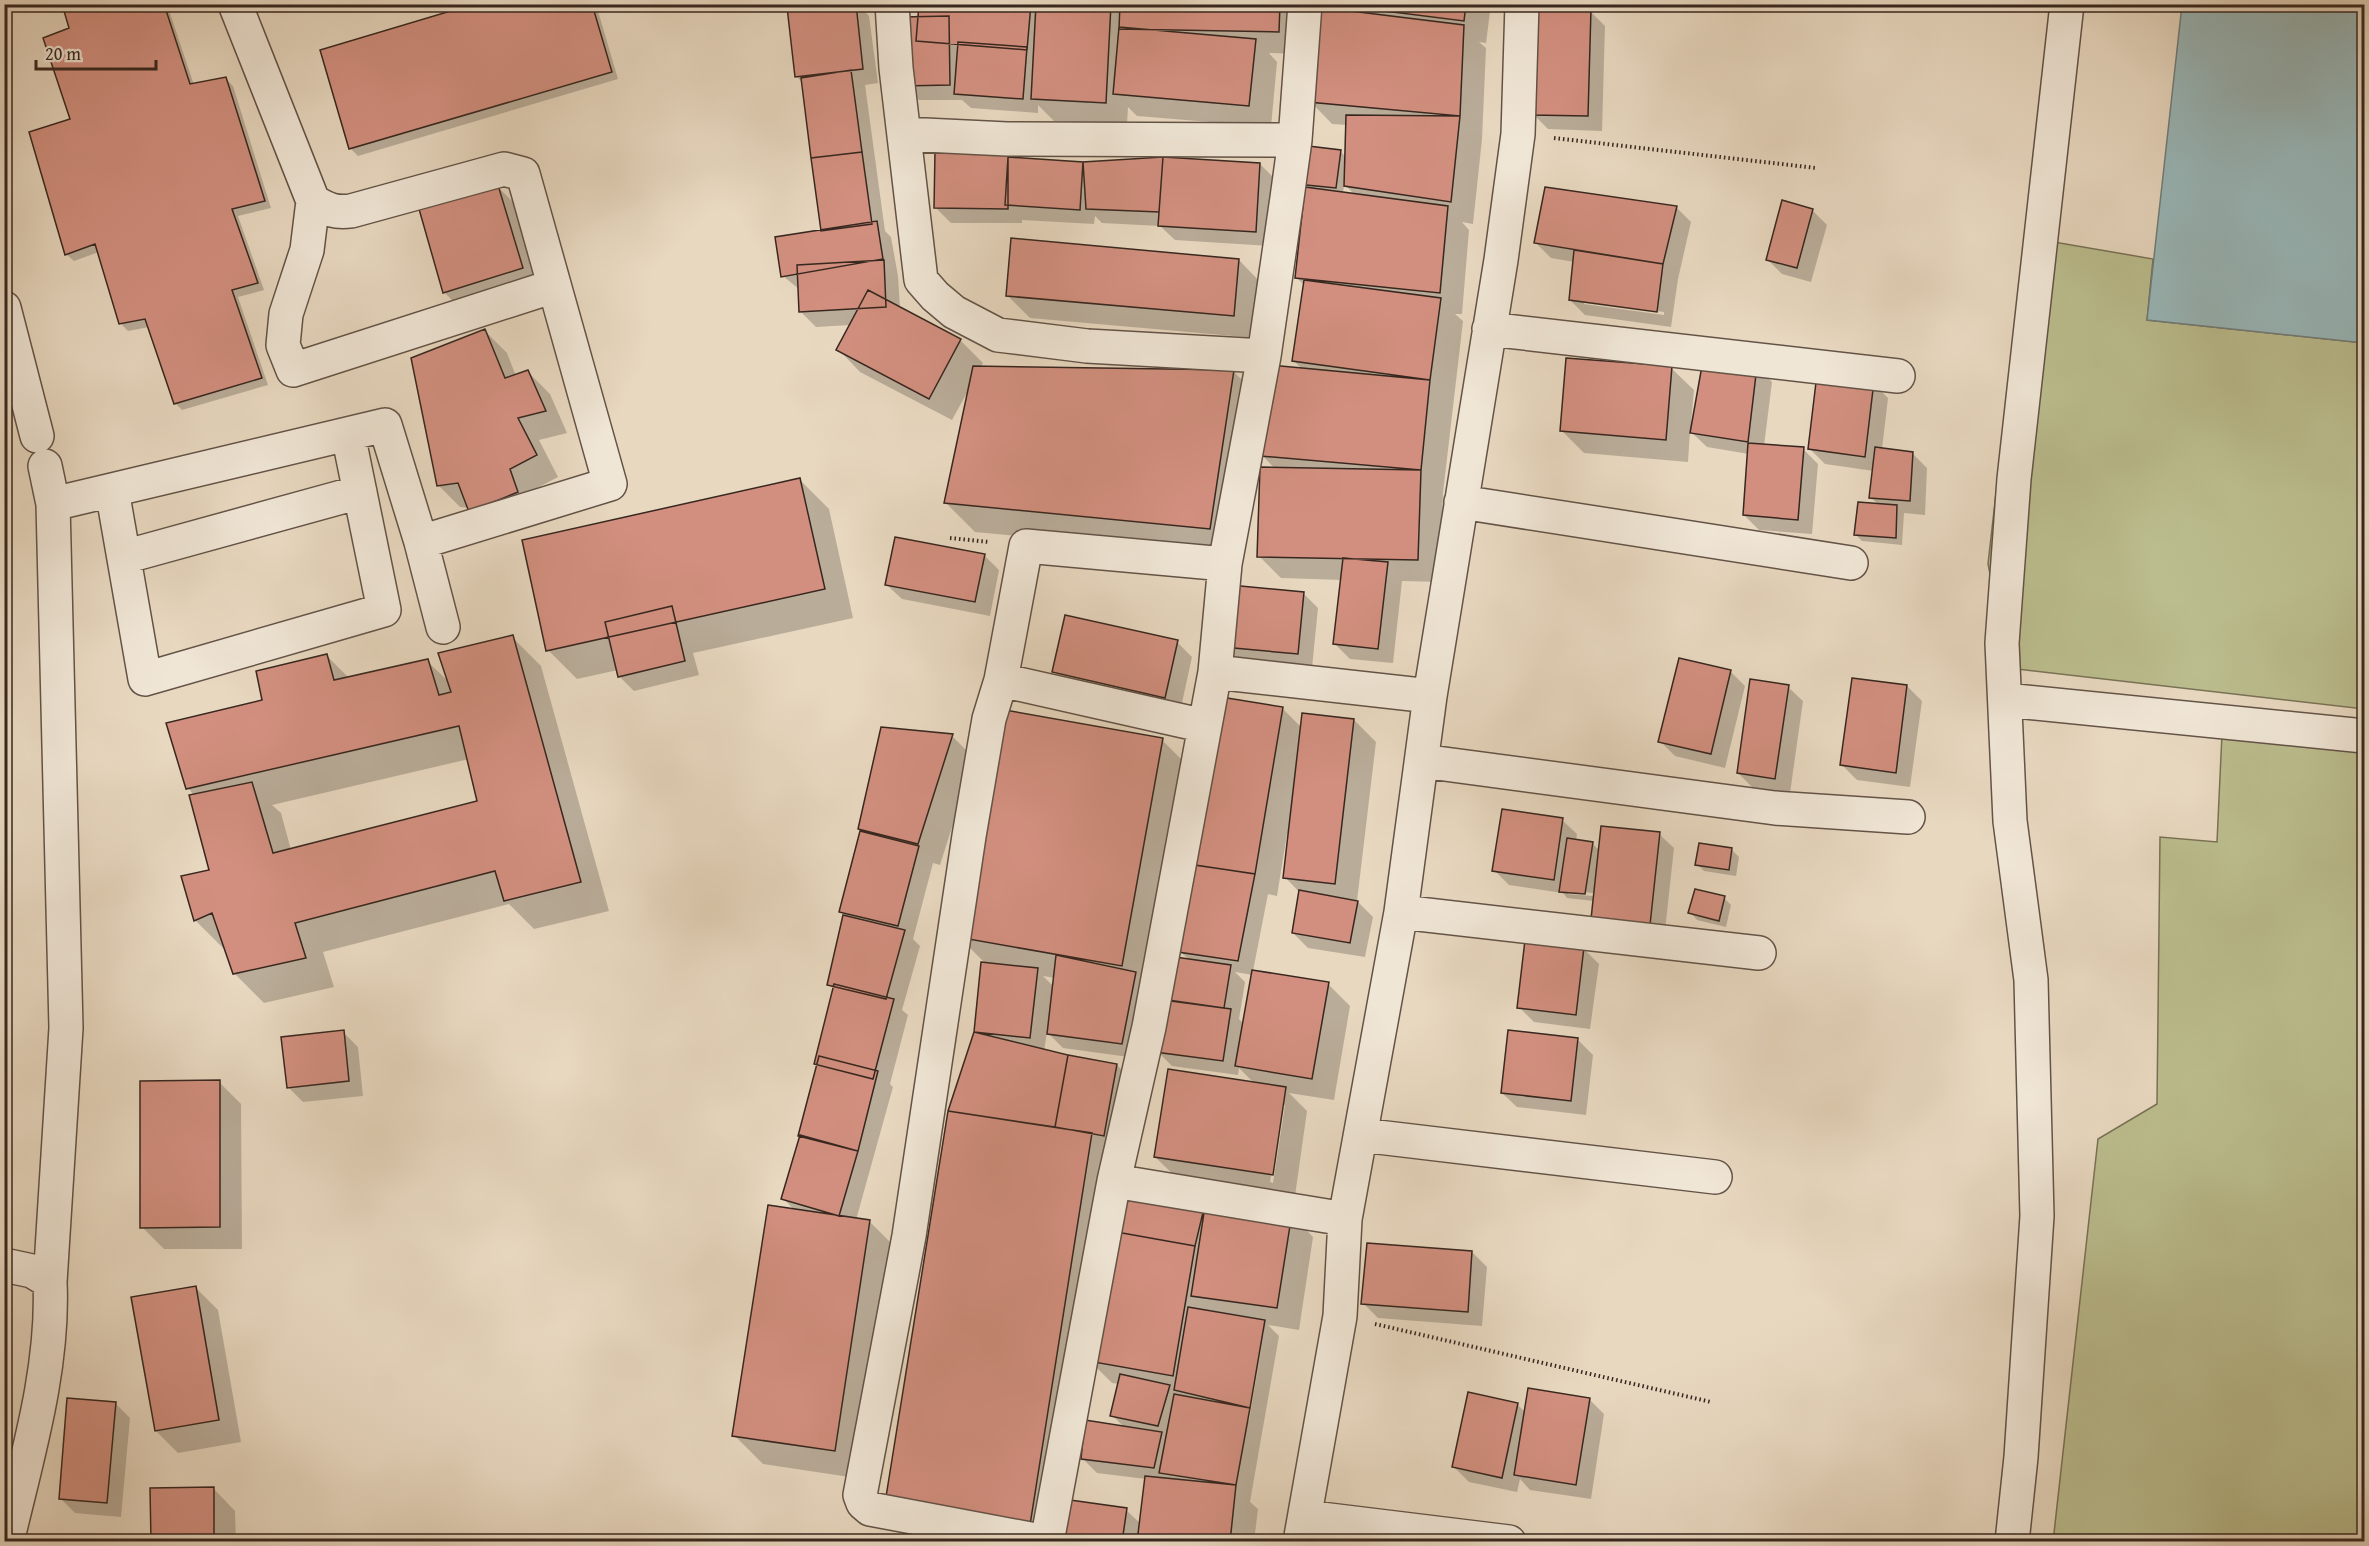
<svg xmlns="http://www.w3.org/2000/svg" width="2369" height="1546" font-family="'Gentium Book Plus',serif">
<rect width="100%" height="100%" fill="#e8d8c0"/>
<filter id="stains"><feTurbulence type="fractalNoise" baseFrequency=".00333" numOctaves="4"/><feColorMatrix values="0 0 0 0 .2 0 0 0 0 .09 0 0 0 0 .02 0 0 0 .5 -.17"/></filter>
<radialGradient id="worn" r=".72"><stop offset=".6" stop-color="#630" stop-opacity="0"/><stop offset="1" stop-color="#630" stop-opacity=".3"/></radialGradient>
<!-- green -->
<path fill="#bbbd8e" stroke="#797256" stroke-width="1.5" d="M2025 237 2153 259 2147 320 2364 343V709L2009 668 1988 564Z
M2222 734 2364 751V1541L2053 1542 2098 1139 2157 1104 2160 837 2217 842Z"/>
<!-- water -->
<path fill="#99b8ba" stroke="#727e7c" stroke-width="1.5" d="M2182 5H2364V343L2147 320Z"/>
<!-- shadow -->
<path fill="#0003" fill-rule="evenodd" d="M64 4H167L194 85 226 79 233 86 271 208 238 216 264 290 238 297 268 385 182 410 175 403 149 327 128 331 120 323 99 252 74 261 66 254 72 119 71 29Z
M479 4H596L618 79 358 156 351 149 322 51Z
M823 4H858L869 16 878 83 865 85 885 231 891 237 898 276 900 309 961 341 983 363 980 368 1233 371 1262 400 1239 557 975 532 946 503 969 389 952 420 860 372 838 349 851 325 816 327 801 312 800 290 783 276 823 231 803 83 797 77Z
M921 4H1302L1301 54 1269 53 1277 62 1271 127 1137 116 1128 107 1127 125 1054 121 1038 105V113L971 108 962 100H919L904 85Z
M1330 4H1491L1486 43 1479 42 1486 48 1482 139 1473 224 1462 222 1469 230 1462 314H1455L1463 321 1443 493 1440 582 1402 581 1393 663 1350 659 1335 644 1342 580 1281 578 1259 556 1275 469 1262 455 1303 370 1294 361 1304 285 1297 278 1306 191 1297 183 1340 151 1346 157 1347 125 1332 124 1310 101 1336 11ZM1344 184 1355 195 1343 194Z
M1590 11 1605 26 1602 131 1548 129 1533 114Z
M1008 153 1014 159 1083 163 1163 158 1260 164 1275 179 1270 246 1175 240 1160 226 1102 223 1095 216 1094 224 1022 220V223H951L936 208Z
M498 187 520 209 545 291 466 314 444 292Z
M1676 207 1691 222 1678 279 1671 327 1585 315 1570 300 1574 262 1551 258 1536 243ZM1584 301 1664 312V315L1584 304Z
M1812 210 1827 225 1811 282 1782 274 1767 259Z
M1239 260 1261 283 1256 338 1030 318 1008 296Z
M485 331 507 353 516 376 528 372 550 394 567 433 539 440 558 477 531 491 539 514 460 507 438 485Z
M1757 367 1772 382 1764 446 1803 449 1818 464 1812 534 1759 530 1744 515 1749 454 1707 447 1690 431 1688 462 1584 453 1562 431 1671 368 1694 390 1691 423H1693Z
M1873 383 1888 398 1882 449 1912 453 1927 468 1925 515 1904 513 1902 545 1862 541 1855 534 1879 505 1870 497 1874 471 1825 464 1810 449Z
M800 480 829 509 853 618 693 653 699 675 634 691 619 676 618 670 577 679 548 650Z
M984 555 999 570 990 616 902 599 887 585Z
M1303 593 1318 608 1312 668 1240 662 1225 647Z
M512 637 541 666 609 911 534 929 509 904 323 952 334 987 264 1003 235 974 226 948 224 949 195 920 211 871 194 795 188 788 264 701 326 655 349 678 427 661 450 683ZM469 759 479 802 291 850 281 813 272 805Z
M1177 642 1192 657 1180 712 1069 686 1054 671Z
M1730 671 1745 686 1725 768 1675 756 1660 741Z
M1907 686 1922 701 1910 787 1857 780 1842 765Z
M1788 687 1803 701 1790 793 1753 788 1738 773Z
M1282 708 1302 728 1354 720 1376 742 1357 901 1373 917 1365 957 1308 948 1293 933 1300 893 1285 877 1290 835 1287 834 1277 896 1268 894 1253 971 1328 984 1350 1006 1334 1100 1289 1093 1307 1111 1295 1196 1178 1179 1155 1157 1255 1084 1239 1068 1238 1075 1172 1066 1157 1051 1164 1002 1189 960 1180 951ZM1235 972 1253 975 1244 1024 1239 1019 1245 982ZM1282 1105H1285L1273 1183 1270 1182Z
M952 736 974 758 940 865 933 863 913 939 920 946 902 1010 908 1015 890 1084 893 1087 856 1220 870 1222 899 1251 863 1479 763 1464 734 1435 795 1211 783 1198 801 1136 834 990 829 984 845 915 840 911 866 835 860 829Z
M1162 740 1191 769 1136 1058 1063 1048 1047 1032 1044 1051 1117 1065 1131 1080 1119 1150 1103 1147 1120 1164 1122 1191 1291 1214 1313 1237 1299 1330 1268 1325 1279 1336 1250 1502 1258 1509 1254 1542H1065L1126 1510 1141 1524 1146 1479 1097 1473 1082 1458 1125 1428 1112 1415 1119 1384 1112 1383 1089 1360 1061 1542H981L950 1111 975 1032 983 964H986L959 937ZM1043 976 1055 978 1054 986 1051 984ZM1261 1331H1264L1249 1421H1246Z
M1562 820 1577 834 1576 841 1593 844 1599 850 1659 834 1674 848 1664 940 1594 901 1567 898 1563 893 1509 885 1494 870ZM1568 891 1593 893V896L1568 894Z
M1732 850 1739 857 1736 876 1704 871 1697 864Z
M1724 898 1731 905 1726 927 1697 920 1690 912Z
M1584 949 1599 964 1590 1029 1534 1022 1519 1007Z
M343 1032 358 1047 363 1096 303 1102 288 1087Z
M1578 1040 1593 1055 1586 1115 1517 1107 1502 1093Z
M219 1082 241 1104 242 1249H164L142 1227Z
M1472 1252 1487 1267 1482 1326 1378 1318 1363 1303Z
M195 1287 218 1310 241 1442 178 1453 156 1431Z
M1589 1399 1604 1414 1591 1499 1530 1490 1520 1479 1517 1492 1469 1482 1454 1467 1518 1405 1525 1412Z
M115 1403 130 1418 121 1517 75 1513 60 1498Z
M213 1488 235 1511 236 1542H152Z"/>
<!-- building -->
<path fill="#d28f7f" stroke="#37271f" stroke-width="1.5" d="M62 4H164L190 84 226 77 265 201 232 209 258 283 232 290 262 378 174 404 145 319 119 324 95 244 65 255 29 132 70 119 43 38 69 28Z
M474 4H592L612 72 349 149 320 50Z
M810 4H856L863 69 795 77 787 7Z
M919 4H1031L1027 50 916 41Z
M1036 4H1111L1106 103 1031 99Z
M1120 4H1280L1279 32 1119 29Z
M1329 4H1466L1464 21Z
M1318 7 1464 25 1460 116 1308 102Z
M1534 8 1591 9 1588 116 1531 115Z
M949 16 950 85 902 86V17Z
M1119 27 1256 39 1249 106 1113 94Z
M958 42 1027 47 1023 99 954 94Z
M851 70 862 152 811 158 801 78Z
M1346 115 1460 116 1451 202 1344 186Z
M1300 145 1341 150 1336 188 1296 184Z
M935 151 1008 152V209L934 208Z
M862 152 872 224 821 231 811 158Z
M1008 157 1083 162 1080 210 1005 205Z
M1163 157 1159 212 1086 209 1083 162Z
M1163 157 1260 163 1256 232 1158 226Z
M498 185 523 268 443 293 419 209Z
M1305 187 1448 206 1440 293 1295 278Z
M1545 187 1677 206 1663 264 1534 243Z
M1782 200 1813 209 1797 268 1766 260Z
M877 221 883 259 781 277 775 237Z
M1011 238 1239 259 1234 316 1006 296Z
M1574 250 1663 264 1657 312 1569 300Z
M884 260 886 307 799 312 797 265Z
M1304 280 1441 298 1430 380 1292 361Z
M868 290 961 339 929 399 836 350Z
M485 329 505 378 528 370 546 411 518 418 537 455 510 469 518 492 469 512 458 483 437 486 411 358Z
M1566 358 1672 366 1666 440 1560 431Z
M1703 360 1757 366 1748 442 1690 433Z
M1269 365 1430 380 1421 470 1260 456Z
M973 366 1234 370 1210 529 944 503Z
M1817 374 1874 381 1865 457 1808 449Z
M1748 443 1804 447 1798 520 1743 515Z
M1875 447 1913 452 1910 501 1869 498Z
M1260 467 1421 470 1418 560 1257 557Z
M800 478 825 589 546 651 522 540Z
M1858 502 1897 505 1896 538 1854 535Z
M895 537 985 554 975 602 885 585Z
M1343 558 1388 562 1378 649 1333 644Z
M1230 585 1304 592 1298 654 1223 647Z
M672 606 685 661 618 677 605 622Z
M1065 615 1178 640 1165 698 1052 672Z
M513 635 581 882 504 901 495 871 295 923 306 958 233 974 212 913 194 921 181 876 209 870 189 795 252 782 273 853 477 801 459 726 186 789 166 723 262 700 256 671 327 654 334 680 428 659 439 695 451 692 438 653Z
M1679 658 1731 670 1711 754 1658 742Z
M1852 678 1907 685 1896 773 1840 765Z
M1750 679 1789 685 1775 779 1737 773Z
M1221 697 1283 707 1255 874 1195 865Z
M999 709 1163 738 1122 966 957 937Z
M1302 713 1354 719 1335 884 1283 878Z
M881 727 953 734 918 844 858 829Z
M1502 809 1563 818 1554 880 1492 871Z
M1601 826 1660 832 1650 925 1591 919Z
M860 831 919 846 898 926 839 912Z
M1567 838 1593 842 1585 894 1559 892Z
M1699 843 1732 848 1729 870 1695 865Z
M1195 865 1255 874 1238 961 1178 952Z
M1695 889 1725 896 1719 921 1688 913Z
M1299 890 1358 901 1350 943 1292 933Z
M843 915 905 930 886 999 827 985Z
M1525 940 1584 947 1576 1015 1517 1008Z
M1056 955 1136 972 1122 1044 1047 1034Z
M1175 957 1231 965 1224 1008 1168 1000Z
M981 962 1038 968 1030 1038 974 1032Z
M1252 970 1329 982 1312 1079 1235 1066Z
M834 984 894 999 873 1079 814 1064Z
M1163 1000 1231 1009 1223 1061 1155 1052Z
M344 1030 349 1081 287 1088 281 1037Z
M1508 1030 1578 1038 1571 1101 1501 1093Z
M974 1032 1068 1055 1055 1127 948 1111Z
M1068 1055 1117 1064 1104 1136 1055 1127Z
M819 1056 878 1071 858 1151 798 1136Z
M1168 1069 1286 1087 1273 1175 1154 1157Z
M220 1080V1227L140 1228V1081Z
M948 1111 1092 1133 1030 1525 885 1503Z
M800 1135 858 1151 839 1216 781 1199Z
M1121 1189 1206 1200 1195 1246 1111 1231Z
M1206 1200 1292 1213 1277 1308 1191 1296Z
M768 1205 870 1220 835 1451 732 1436Z
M1111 1231 1195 1246 1173 1376 1088 1361Z
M1367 1243 1472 1251 1468 1312 1361 1304Z
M196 1286 219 1420 155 1431 131 1297Z
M1188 1307 1265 1320 1250 1408 1174 1390Z
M1120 1374 1170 1385 1158 1426 1110 1416Z
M1528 1388 1590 1398 1576 1485 1514 1475Z
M1468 1392 1518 1403 1502 1478 1452 1467Z
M1174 1394 1250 1408 1236 1485 1159 1473Z
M67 1398 116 1402 107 1503 59 1499Z
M1085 1420 1162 1432 1154 1468 1081 1459Z
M1145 1476 1236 1485 1230 1542H1137Z
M214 1487V1542H151L150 1488Z
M1070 1500 1127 1508 1122 1542H1064Z"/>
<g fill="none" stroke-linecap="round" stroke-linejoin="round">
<defs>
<path id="minor" d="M235 4 313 201C327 210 336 213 351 211L504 169 523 174 610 484 421 542
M892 4 896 68 921 280 935 296 954 312 998 335 1087 346 1264 356
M904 134 1007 139 1295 140
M313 201 307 250 286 314 283 345 293 370 554 286
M4 308 37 436
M1489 329 1898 376
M45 466 53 504
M112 490 145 679 384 610 348 434
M1461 502 1851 563
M124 557 360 492
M1215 672 1430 696
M1001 680 1205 726
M2006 700 2364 736
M1422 761 1775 808 1908 817
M1401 912 1759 953
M1361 1135 1715 1177
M1114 1181 1345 1219
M4 1265 32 1271 50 1282C54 1369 27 1457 7 1542
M50 1282 66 1028 53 504 385 425 421 542 443 627
M1305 1517 1509 1542
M1046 1542 870 1509 863 1503 860 1495 909 1236 969 836 989 719 1001 680 1026 546 1225 564
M1047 1542 1114 1181 1149 1027 1215 672 1225 564 1264 356 1287 198 1295 140 1305 4
M1300 1542 1340 1316 1345 1219 1401 912 1430 696 1501 260 1518 134 1522 4
M2012 1542 2021 1457 2037 1216 2031 980 2010 821 2002 643 2014 479 2067 4"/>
</defs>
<!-- minor casing -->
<use href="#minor" stroke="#635347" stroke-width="36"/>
<!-- path -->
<path stroke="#37271f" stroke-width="4" stroke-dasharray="1.5 3" stroke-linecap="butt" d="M1554 138 1816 168
M950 538 989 542
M1375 1324 1711 1402"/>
<!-- minor -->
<use href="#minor" stroke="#f0e6d6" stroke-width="33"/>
</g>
<!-- margin -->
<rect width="2369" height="1546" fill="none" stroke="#e8d8c0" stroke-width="24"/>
<rect x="6" y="6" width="2357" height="1534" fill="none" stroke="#37271f" stroke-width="3"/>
<rect x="12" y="12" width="2345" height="1522" fill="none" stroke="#37271f" stroke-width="1.5"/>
<!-- scale -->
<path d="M36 60v9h120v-9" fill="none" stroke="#37271f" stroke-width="3"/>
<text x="45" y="60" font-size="18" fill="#37271f" stroke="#f0e6d6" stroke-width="4.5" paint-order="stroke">20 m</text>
<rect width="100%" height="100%" filter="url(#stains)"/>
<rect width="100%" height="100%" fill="url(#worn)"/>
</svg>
